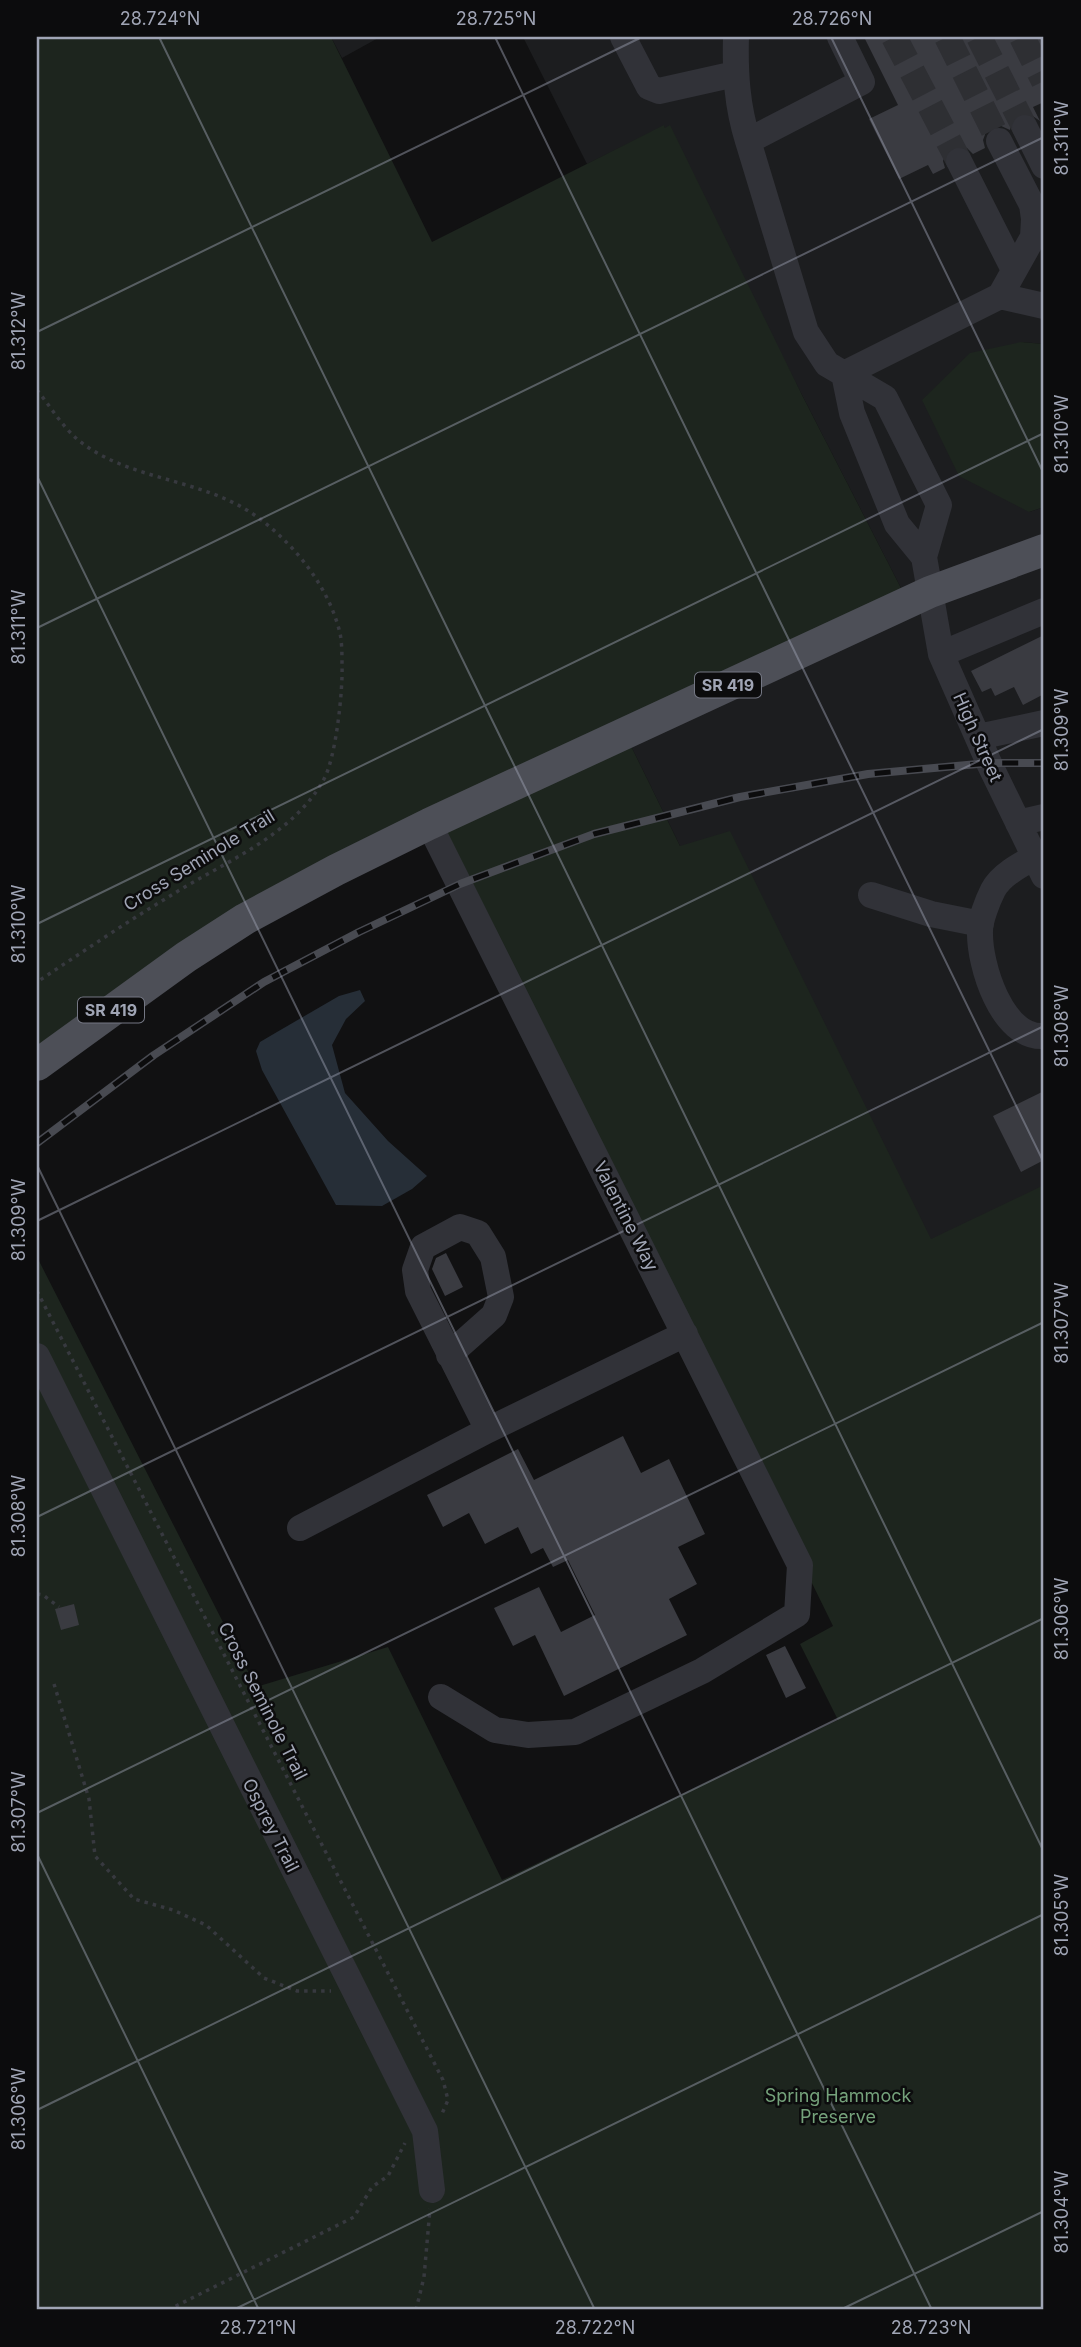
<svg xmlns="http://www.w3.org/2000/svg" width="1081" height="2347" font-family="Inter,sans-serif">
<rect width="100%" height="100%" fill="#111112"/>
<!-- built -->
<path fill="#1c1d1f" d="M331 37H380L342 58Z
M523 37H1044V344L1021 342 1029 512 1044 507V540L903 592 664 126 587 164Z
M1044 560V1191L883 1260 629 742 919 606Z"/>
<!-- green -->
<path fill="#1d251e" d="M37 37H331L432 242 664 125 665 128 670 125 803 397 903 592 425 815 37 1053Z
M1021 342 1044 344V507L1029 512 959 476 922 400 970 353Z
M629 742 680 846 730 831 931 1239 1044 1185V2310H37V1257L256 1687 388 1647 502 1880 838 1720 800 1644 833 1626 681 1316 434 832Z"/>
<!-- water -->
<path fill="#262e37" d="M360 990 365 1001 346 1019 332 1045 345 1093 388 1141 427 1176 412 1189 382 1206 336 1205 262 1070 256 1051 260 1042 277 1032 339 996Z"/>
<!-- building -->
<path fill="#3a3b41" d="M864 37H1044V102L1033 107 1040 121 1027 112 1019 114 1012 120 1010 130 999 125 992 127 986 132 983 140 985 148 973 154 967 148 959 145 953 147 946 153 943 161 945 168 933 174 928 165 899 179 869 119 898 105Z
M1044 635V694L1023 705 1014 687 995 696 991 688 982 692 971 671Z
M1044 1091V1160L1021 1172 993 1116Z
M446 1253 463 1287 445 1296 432 1269 436 1258Z
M623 1436 641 1473 669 1459 705 1534 678 1547 697 1584 669 1599 687 1635 564 1696 535 1635 513 1646 494 1608 539 1587 561 1632 595 1615 568 1560 553 1567 543 1548 531 1554 518 1527 485 1544 469 1513 443 1527 427 1495 518 1449 534 1480Z
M74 1604 79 1625 61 1630 55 1609Z
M785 1646 806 1688 786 1698 766 1655Z"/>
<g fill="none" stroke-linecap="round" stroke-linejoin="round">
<!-- minor-tunnel -->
<path stroke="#2e2f33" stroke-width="26" stroke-dasharray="26 13" stroke-linecap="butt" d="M894 37 959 161
M947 37 999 141
M979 37 1025 128
M1022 37 1044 81"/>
<!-- path -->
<path stroke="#37393f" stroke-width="3.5" stroke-dasharray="3.5 5" stroke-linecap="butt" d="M37 390C50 406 62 426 77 439 128 482 205 477 260 519 297 547 329 588 340 633 342 643 342 655 342 665 343 690 336 757 324 779 293 836 222 863 170 896 125 923 81 953 37 982
M37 1291 443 2080 448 2100 441 2116
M37 1594 43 1595 59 1607
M54 1684 89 1799 95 1856 134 1899 173 1910 206 1925 264 1978 297 1991H331
M168 2310 354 2217 372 2187 388 2176 405 2143
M416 2310 424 2277 430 2209"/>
<!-- minor -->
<path stroke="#313238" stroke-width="26" d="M623 37 649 87 659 91 735 74
M736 37C735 73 737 106 748 141
M840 37 862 82 748 141 806 332 827 364 844 374 1000 296 1033 237 1034 219 1032 205 999 141
M1025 128 1044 166
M959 161 1014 270
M1000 296 1044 306
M924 557 897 524 852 413 844 374 885 398 939 505 924 557 941 654 989 763 1044 876
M941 654 1044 611
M978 737 1044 723
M1018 823 1044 817
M429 824 800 1565 797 1614 702 1671 575 1732 528 1735 495 1730 441 1697
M1035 857C1020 865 1001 875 993 890 988 900 980 920 980 931 979 965 1002 1039 1044 1036
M871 895 931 914 981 924
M449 1355 494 1315 501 1297 493 1257 478 1233 460 1227 423 1247 415 1270 418 1291 488 1430
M37 1356 425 2131 432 2190
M300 1528 488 1430 685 1334"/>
<!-- major -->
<path stroke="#4d4f57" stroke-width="32" d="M37 1065 186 957 245 919 336 870 429 824 930 592 1044 550"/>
<defs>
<path id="rail" d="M37 1143 154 1055 264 982 359 932 460 884 594 834 740 797 868 774 989 763H1044"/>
</defs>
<!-- rail casing -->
<use href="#rail" stroke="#484a51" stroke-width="8"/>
<!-- rail -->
<use href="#rail" stroke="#0c0c0d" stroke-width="5" stroke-dasharray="16" stroke-linecap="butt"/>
</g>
<!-- ticks -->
<path fill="none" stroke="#a0a5b5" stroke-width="2" stroke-opacity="0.45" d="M159 37 1044 1852M495 37 1044 1163M831 37 1044 474M37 332 642 37M37 476 932 2310M37 628 1044 137M37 924 1044 433M37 1165 595 2310M37 1221 1044 729M37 1517 1044 1026M37 1813 1044 1322M37 1854 259 2310M37 2110 1044 1618M233 2310 1044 1914M840 2310 1044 2211"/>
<g text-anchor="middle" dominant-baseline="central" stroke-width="5" stroke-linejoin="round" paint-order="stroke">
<!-- shield labels -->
<g fill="#0c0c0d" stroke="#747783" stroke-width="2">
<rect x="695" y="672.5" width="66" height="25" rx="5"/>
<rect x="78" y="997.5" width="66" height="25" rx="5"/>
</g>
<g font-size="16" font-weight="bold" fill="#a0a5b5">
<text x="728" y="685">SR 419</text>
<text x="111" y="1010">SR 419</text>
</g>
<!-- street labels -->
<g font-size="18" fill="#a0a5b5" stroke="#0c0c0d">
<text transform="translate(978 737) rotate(66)">High Street</text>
<text transform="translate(199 860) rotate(-32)">Cross Seminole Trail</text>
<text transform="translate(626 1216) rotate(63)">Valentine Way</text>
<text transform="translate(263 1701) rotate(63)">Cross Seminole Trail</text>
<text transform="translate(271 1825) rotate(63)">Osprey Trail</text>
</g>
<!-- park labels -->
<g font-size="18" fill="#75a27b" stroke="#0c0c0d">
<text x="838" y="2095">Spring Hammock<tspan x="838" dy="21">Preserve</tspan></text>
</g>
</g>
<!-- border -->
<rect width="1081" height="2347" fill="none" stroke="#0c0c0d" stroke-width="77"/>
<rect x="38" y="38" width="1004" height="2270" fill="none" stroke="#a0a5b5" stroke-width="2.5"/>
<g font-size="18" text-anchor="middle" fill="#a0a5b5">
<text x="160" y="25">28.724°N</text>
<text x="496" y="25">28.725°N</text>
<text x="832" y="25">28.726°N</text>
<text transform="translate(1062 138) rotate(-90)" y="6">81.311°W</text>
<text transform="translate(19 331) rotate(-90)" y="6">81.312°W</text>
<text transform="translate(1062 434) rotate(-90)" y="6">81.310°W</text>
<text transform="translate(19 627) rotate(-90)" y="6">81.311°W</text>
<text transform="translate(1062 730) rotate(-90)" y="6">81.309°W</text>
<text transform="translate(19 924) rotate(-90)" y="6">81.310°W</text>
<text transform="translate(1062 1026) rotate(-90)" y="6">81.308°W</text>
<text transform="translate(19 1220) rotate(-90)" y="6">81.309°W</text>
<text transform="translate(1062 1323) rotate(-90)" y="6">81.307°W</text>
<text transform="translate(19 1516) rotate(-90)" y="6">81.308°W</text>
<text transform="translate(1062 1619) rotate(-90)" y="6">81.306°W</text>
<text transform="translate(19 1812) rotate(-90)" y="6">81.307°W</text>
<text transform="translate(1062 1915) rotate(-90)" y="6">81.305°W</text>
<text transform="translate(19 2109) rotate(-90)" y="6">81.306°W</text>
<text transform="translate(1062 2212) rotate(-90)" y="6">81.304°W</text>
<text x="258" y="2334">28.721°N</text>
<text x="595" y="2334">28.722°N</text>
<text x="931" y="2334">28.723°N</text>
</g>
</svg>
